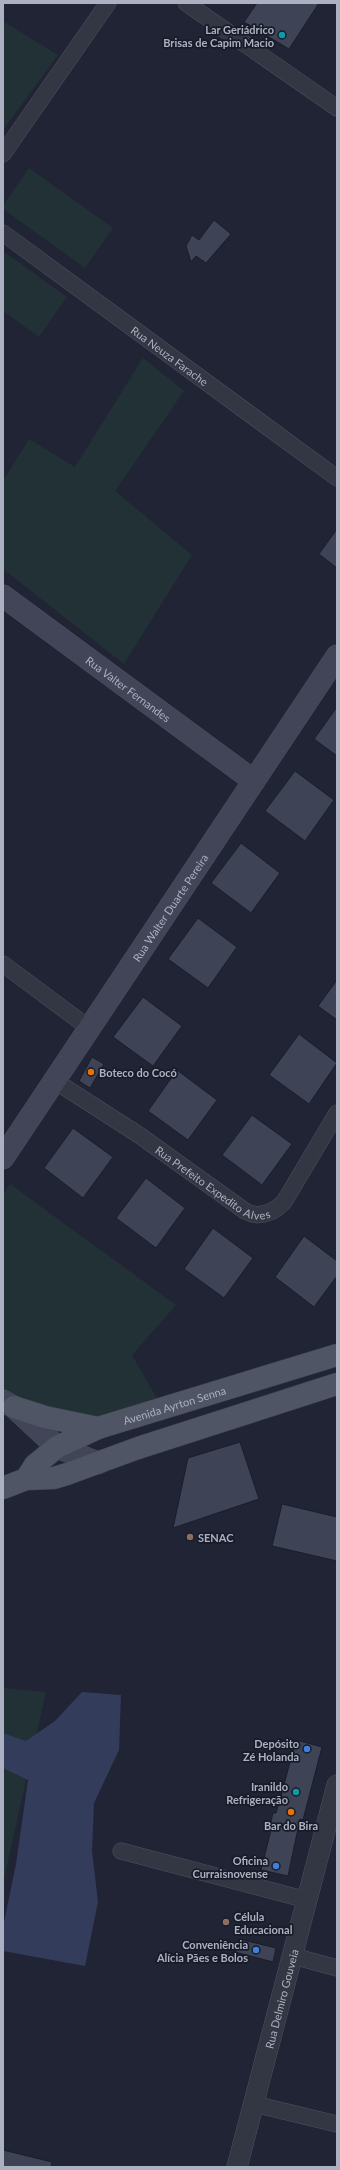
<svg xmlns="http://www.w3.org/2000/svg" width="340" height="2170" font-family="Lato,sans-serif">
<rect width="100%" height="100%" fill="#202434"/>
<!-- green -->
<path fill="#223136" d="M3 21 58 55 3 130Z
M29 168 113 228 85 268 3 209V205Z
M3 251 67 297 39 337 3 311Z
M143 358 184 391 115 491 192 555 124 664 3 569V481L29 439 75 467Z
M10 1184 176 1305 132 1355 159 1402 96 1420 53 1409 3 1390V1195Z
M3 1688 46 1692 3 1883Z"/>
<!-- water -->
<path fill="#343c5b" d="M82 1692 121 1695 119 1750 94 1803 92 1851 98 1902 85 1966 3 1951V1927L16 1864 28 1780 3 1768V1733L26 1741 55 1721Z"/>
<!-- building -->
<path fill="#3e4355" stroke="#1a1e2b" d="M257 3H319L289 49 244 22Z
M214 220 231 234 206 263 196 256 191 262 186 246 192 235 199 240Z
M337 529V568L319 554Z
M337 707V756L314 739Z
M295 771 334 800 305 841 265 811Z
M241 843 280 873 251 913 211 883Z
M198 918 237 947 208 988 168 959Z
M337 980V1020L318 1006Z
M143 997 182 1026 153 1066 113 1037Z
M299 1034 337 1063 309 1104 269 1075Z
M92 1057 104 1064 90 1088 79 1081Z
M177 1070 217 1100 188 1140 148 1111Z
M252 1115 292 1144 262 1185 222 1155Z
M73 1128 113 1157 83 1198 44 1168Z
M146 1178 185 1208 156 1248 116 1218Z
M213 1228 253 1258 224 1298 184 1269Z
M304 1236 337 1261V1276L314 1307 275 1277Z
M240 1442 259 1499 173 1528 188 1458Z
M282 1504 337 1517V1561L272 1546Z
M296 1740 322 1747 303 1820 300 1819 288 1876 261 1870 272 1826H270L273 1813H276L279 1803Z
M239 1939 276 1948 273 1962 235 1952Z
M3 2150 52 2162 51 2167H3Z"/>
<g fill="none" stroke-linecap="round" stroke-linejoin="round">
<defs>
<g id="minor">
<path d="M186 3 337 108"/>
<path d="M3 154 108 3"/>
<path id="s1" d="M3 233 337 478"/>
<path d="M3 964 89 1028"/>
<path id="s2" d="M55 1081 139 1135 245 1211C260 1219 273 1213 284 1202L337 1113"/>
<path d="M121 1851 307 1900"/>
<path d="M293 1956 337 1968"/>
<path d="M254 2104 337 2124"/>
</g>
<g id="tertiary">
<path id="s3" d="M237 2167 337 1785"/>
</g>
<g id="secondary">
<path id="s4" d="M3 596 254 781"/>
<path id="s5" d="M3 1158 337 656"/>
<path d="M3 1401 14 1407 57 1447 98 1463"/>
</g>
<g id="primary">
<path d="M14 1407 45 1417 98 1428"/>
<path id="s6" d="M26 1479 35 1465 57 1447 98 1428 337 1355"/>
<path d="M3 1488 26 1479 54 1478 67 1474 138 1448 337 1384"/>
</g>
</defs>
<!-- minor casing -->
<use href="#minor" stroke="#4d5160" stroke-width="17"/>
<!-- tertiary casing -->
<use href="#tertiary" stroke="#4d5160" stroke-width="21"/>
<!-- secondary casing -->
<use href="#secondary" stroke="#4d5160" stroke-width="23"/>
<!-- primary casing -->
<use href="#primary" stroke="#3c404e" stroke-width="23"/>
<!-- minor -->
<use href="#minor" stroke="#333744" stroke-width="16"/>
<!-- tertiary -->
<use href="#tertiary" stroke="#333744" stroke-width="20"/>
<!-- secondary -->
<use href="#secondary" stroke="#414557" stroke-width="22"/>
<!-- primary -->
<use href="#primary" stroke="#505565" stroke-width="22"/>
</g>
<!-- markers -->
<g fill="#0f9aa8" stroke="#181c29" stroke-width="1.5">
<circle cx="282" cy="35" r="4"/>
<circle cx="296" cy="1792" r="4"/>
</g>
<g fill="#e8710a" stroke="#181c29" stroke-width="1.5">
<circle cx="91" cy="1072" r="4"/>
<circle cx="291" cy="1812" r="4"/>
</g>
<g fill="#8d6e63" stroke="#181c29" stroke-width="1.5">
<circle cx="190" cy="1537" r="4"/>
<circle cx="226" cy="1922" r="4"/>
</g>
<g fill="#3f7fe0" stroke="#181c29" stroke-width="1.5">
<circle cx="307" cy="1749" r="4"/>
<circle cx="276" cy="1866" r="4"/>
<circle cx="256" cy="1950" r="4"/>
</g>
<g text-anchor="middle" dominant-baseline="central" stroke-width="3.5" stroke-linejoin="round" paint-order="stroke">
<!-- poi labels -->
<g font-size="11" font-weight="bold" fill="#acb1c2" stroke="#181c29" text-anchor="end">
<text x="274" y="29">Lar Geriádrico<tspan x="274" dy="13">Brisas de Capim Macio</tspan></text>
<text x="99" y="1072" text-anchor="start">Boteco do Cocó</text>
<text x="198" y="1537" text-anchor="start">SENAC</text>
<text x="299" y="1743">Depósito<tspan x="299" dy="13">Zé Holanda</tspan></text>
<text x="288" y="1786">Iranildo<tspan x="288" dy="13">Refrigeração</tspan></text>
<text x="291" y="1825" text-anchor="middle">Bar do Bira</text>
<text x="268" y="1860">Oficina<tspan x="268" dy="13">Curraisnovense</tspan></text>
<text x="234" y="1916" text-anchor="start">Célula<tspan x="234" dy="13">Educacional</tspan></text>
<text x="248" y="1944">Conveniência<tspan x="248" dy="13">Alícia Pães e Bolos</tspan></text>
</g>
<!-- street labels -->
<g font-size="11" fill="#acb1c2" stroke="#181c29">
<text stroke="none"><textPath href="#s1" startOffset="207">Rua Neuza Farache</textPath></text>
<text stroke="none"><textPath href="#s4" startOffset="156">Rua Valter Fernandes</textPath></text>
<text stroke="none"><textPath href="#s5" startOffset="301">Rua Walter Duarte Pereira</textPath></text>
<text stroke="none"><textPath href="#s2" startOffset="189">Rua Prefeito Expedito Alves</textPath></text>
<text stroke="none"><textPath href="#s6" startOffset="170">Avenida Ayrton Senna</textPath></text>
<text stroke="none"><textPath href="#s3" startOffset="174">Rua Delmiro Gouveia</textPath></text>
</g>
</g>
<!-- border -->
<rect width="340" height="2170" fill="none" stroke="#acb1c2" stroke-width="8"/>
</svg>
